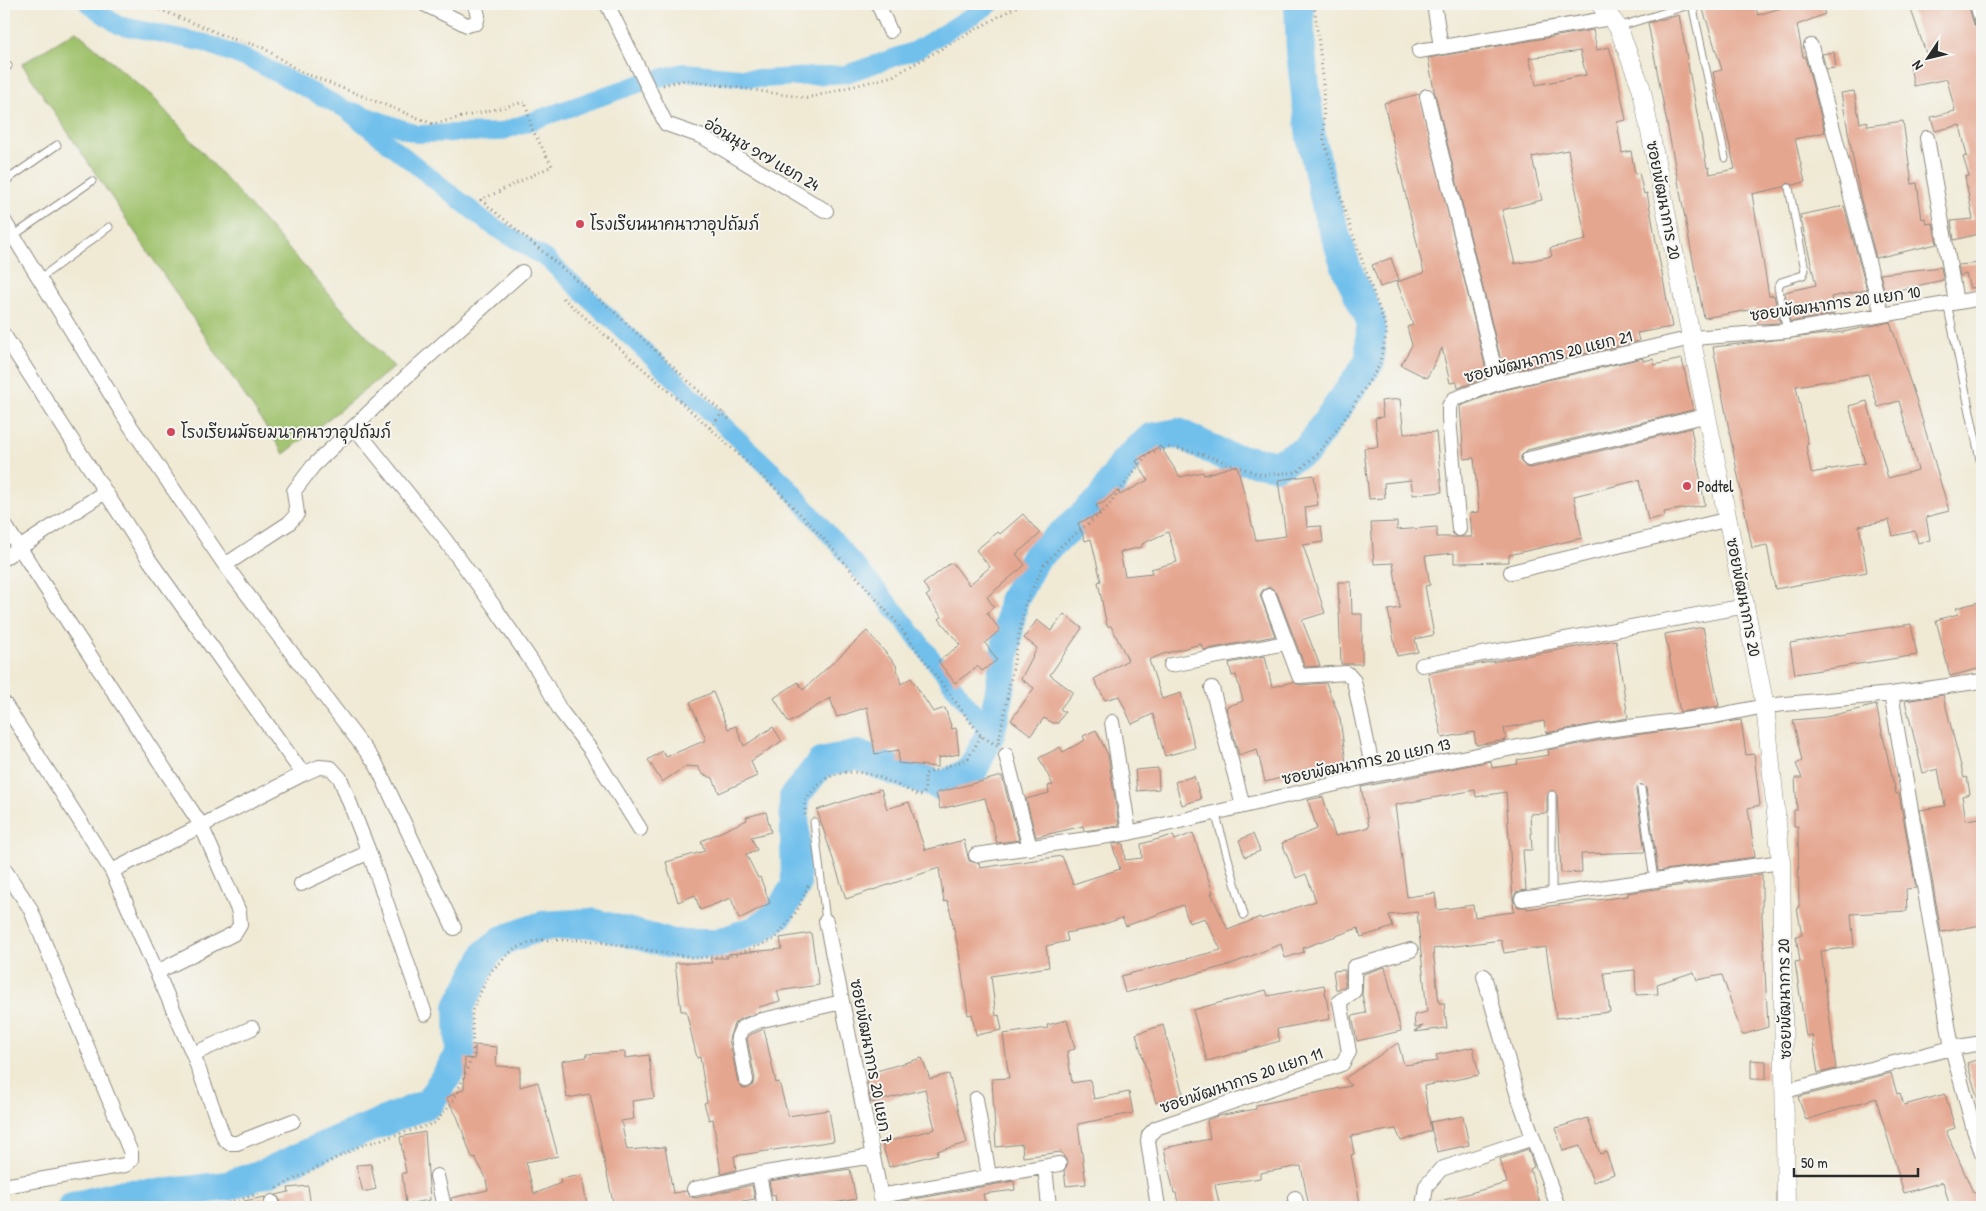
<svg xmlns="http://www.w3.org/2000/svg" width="1986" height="1211" font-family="'Patrick Hand','Playpen Sans Thai',sans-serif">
<rect width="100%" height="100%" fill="#f6f6f2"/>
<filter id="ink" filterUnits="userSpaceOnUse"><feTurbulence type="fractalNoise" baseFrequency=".02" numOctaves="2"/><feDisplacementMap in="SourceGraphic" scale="10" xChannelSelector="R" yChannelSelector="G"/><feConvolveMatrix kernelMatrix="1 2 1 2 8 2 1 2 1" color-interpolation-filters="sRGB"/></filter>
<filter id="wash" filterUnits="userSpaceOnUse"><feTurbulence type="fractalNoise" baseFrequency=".0096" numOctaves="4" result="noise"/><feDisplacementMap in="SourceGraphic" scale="20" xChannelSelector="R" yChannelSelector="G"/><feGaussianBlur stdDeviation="1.12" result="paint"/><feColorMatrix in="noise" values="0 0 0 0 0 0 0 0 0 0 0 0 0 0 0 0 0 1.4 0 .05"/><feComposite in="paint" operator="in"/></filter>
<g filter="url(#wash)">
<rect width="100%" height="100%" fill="#f0ead5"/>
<!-- green -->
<path fill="#9fc16b" stroke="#65764b" d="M76 31 152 96 394 367 284 454 22 64Z"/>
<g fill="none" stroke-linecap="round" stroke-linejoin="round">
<!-- canal -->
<path stroke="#71c0ec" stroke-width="18" d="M88 4 118 25 205 43 255 62 345 109 488 223 548 260 784 482 899 615 990 734
M353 111 417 134 500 132 644 82 684 72 762 79 846 74 916 50 991 4"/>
<!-- river -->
<path stroke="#71c0ec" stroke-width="30" d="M72 1207 124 1194 171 1193 227 1186 268 1172 324 1146 429 1103 460 1055 459 1007 487 953 503 940 542 926 592 923 672 944H717L756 930 778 915 796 885 794 797 821 763 858 755 892 770 943 786 973 770 990 734 999 696 1013 601 1034 559 1101 500 1124 463 1151 438 1178 433 1227 457 1276 465 1307 450 1370 361 1371 321 1348 272 1328 213 1311 137 1301 53 1299 4"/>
</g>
<g id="blocks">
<!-- building -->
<path fill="#e5a68f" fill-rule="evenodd" d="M1709 4H1755L1758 15 1794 4H1821L1825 14 1797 25 1803 57H1805L1825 132 1795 139 1805 182 1793 185 1788 183 1784 187 1752 194 1769 296 1774 295 1780 323 1758 324 1755 309 1704 318 1648 23 1679 15 1707 168 1709 167 1710 174 1735 169 1713 72 1722 70 1702 6Z
M1909 4H1968L1974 25 1982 31V233L1954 240 1951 221 1973 219 1965 177 1969 176 1963 157 1967 156 1960 125 1935 131 1931 117 1955 111 1947 79 1914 86 1909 62 1928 59Z
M1593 30 1597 50 1609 47 1616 70 1626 120 1617 122 1622 153 1631 151 1635 174 1639 173 1644 194 1647 193 1672 327 1637 333 1639 341 1504 373 1434 90 1428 58ZM1580 51 1586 75 1536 85 1529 58ZM1568 150 1586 240 1550 248 1552 256 1515 264 1502 210 1542 200 1532 157Z
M1834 52 1836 68 1826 69 1822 54Z
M1854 91 1860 123 1867 121 1868 126 1903 121 1912 184 1917 183 1922 219 1925 218 1926 224 1933 223 1937 244 1876 258 1860 196 1841 93Z
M1419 94 1488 377 1458 388 1457 382 1450 383 1442 348 1427 378 1401 365 1412 345 1407 327 1413 325 1397 282 1424 273 1384 103Z
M1844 206 1867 290 1831 297 1834 314 1790 322 1785 292 1816 285 1800 215Z
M1391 258 1399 280 1380 287 1372 265Z
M1982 263V287L1970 288 1966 274 1960 276 1958 265Z
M1941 267 1943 280 1885 293 1880 274Z
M1890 322 1916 399 1949 511 1926 517 1930 540 1918 543 1915 531 1893 536 1889 520 1859 526 1867 572 1775 589 1767 545 1752 548 1713 347 1843 332ZM1868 374 1878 407 1899 401 1918 470 1888 478 1867 401 1849 406 1865 463 1811 473 1806 445 1808 444 1796 386Z
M1643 358V361L1653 359 1654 365 1682 359 1693 410 1527 450 1521 456V462L1526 467 1531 468 1691 428 1705 505 1664 512 1665 516 1648 520 1639 480 1574 496 1582 538 1509 555V562L1454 563V553L1425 556 1430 585 1425 586 1434 635 1415 639 1418 652 1397 656 1388 610 1400 608 1393 563 1374 564 1371 523 1397 522V530L1437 527V537H1472L1470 513 1479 512 1474 458 1464 459 1460 406 1500 391Z
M1400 399 1404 434 1436 432 1442 492 1413 495 1411 480 1384 483 1385 498 1369 499 1364 448 1378 447 1375 418 1383 417 1381 401Z
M1160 446 1180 477 1203 472 1204 475 1237 465 1256 540 1286 536 1278 480 1314 475 1318 505 1305 507 1307 527 1321 526 1323 542 1303 545 1325 613 1302 620 1320 666 1305 667 1277 593 1270 587 1263 590 1260 595 1275 636 1203 650 1201 644 1163 654 1149 660 1162 699 1181 693 1195 748 1165 756 1153 714 1132 724 1119 696 1105 700 1094 679 1128 660 1111 626H1107L1098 582 1101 581 1091 539 1085 541 1078 523 1100 514 1096 505 1103 503 1117 491 1120 495 1148 480 1136 461ZM1168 532 1177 562 1151 569 1152 573 1125 576 1120 552 1142 547V544Z
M1023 514 1040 534 1016 554 1025 565 987 597 994 607 987 613 1000 630 985 643 997 660 982 671 978 666 955 683 938 661 960 645 939 619 942 617 926 596 930 593 923 584 952 562 969 585 990 567 976 550 998 532 1000 534Z
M1338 582H1351L1352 614H1362V664H1341Z
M1979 602 1982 612V668L1950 676 1936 620 1958 614 1956 608Z
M1064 614 1082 628 1050 675 1073 692 1060 709 1065 712 1058 723H1053L1044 718 1031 735 1011 720 1034 688 1021 679 1037 648 1024 638 1037 620 1051 631Z
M1911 624 1917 655 1795 674 1790 643Z
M1703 627 1719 706 1680 712 1665 634Z
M867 631 896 665 901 684 911 678 933 712 945 708 952 729 956 728 959 754 938 758V767L898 763 899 750 875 754 867 707 837 717 830 698 789 723 774 698 798 682 803 690Z
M1616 640 1628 718 1546 733 1544 721 1504 728 1506 740 1476 745 1474 732 1442 738 1428 673Z
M1265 656 1272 687 1293 682 1300 685 1326 683 1340 718 1346 763 1303 770 1304 772 1265 782 1257 749 1239 755 1226 707 1243 701 1236 675 1232 676 1229 663Z
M713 692 728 729 736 726 744 746 773 727 782 741 751 761 757 776 719 793 713 778 702 774 698 767 686 766 662 782 648 760 662 751 666 757 706 740 690 702Z
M1943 695 1964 778 1967 777 1970 794 1962 796 1966 820 1979 818 1982 832V925L1941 932 1920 810 1945 806 1938 769 1923 773 1905 701Z
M1876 705 1896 794H1899L1916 888 1906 889 1907 911 1851 914 1854 947 1821 951 1836 1069 1818 1073 1812 1035 1806 1036 1795 962 1800 961 1796 936 1802 935 1797 908 1799 907 1798 826H1794V810H1797L1795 778H1802L1796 764 1802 761 1793 720 1826 717Z
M1741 720 1746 755 1754 754 1760 805 1748 808 1755 857 1658 871 1646 788 1641 784 1636 790 1645 852 1581 854 1582 872 1561 873 1557 795 1552 790 1547 795V813L1530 814 1532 850H1523L1526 890 1516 892 1513 900 1506 792 1476 797 1475 790 1395 805 1407 897 1435 893 1437 910 1473 905 1475 917 1514 912 1513 900 1518 907H1527V909L1628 896V893L1762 874V916L1768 1027 1742 1035 1722 975 1697 980 1694 972 1657 984 1658 994 1636 995 1635 970 1604 973 1610 1012 1556 1018 1546 947 1504 953 1501 940 1433 949 1439 1003H1444L1447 1028 1414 1032 1423 1026 1415 1028 1414 1015 1427 1012 1417 912 1389 915 1393 927 1361 937 1358 928 1303 948 1304 952 1285 958 1281 944 1229 965 1125 993 1121 976 1221 950 1205 918 1189 923 1183 905 1126 926 1122 918 1092 928 1066 933 1068 941 1046 946 1049 967 991 976 996 1016 999 1015 1002 1030 976 1035 972 1014 968 1015 959 952 948 901 944 902 939 868 846 899 817 810 881 789 887 809 909 802 925 850 964 840 969 861 979 863 980 868 1062 856 1073 884 1120 869 1112 844 1123 843 1125 860 1142 858 1141 844 1173 835 1175 840 1193 833 1213 893H1211L1228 930 1260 917 1261 919 1316 901 1306 874 1296 878 1282 843 1317 829 1308 800 1323 797 1335 836 1369 827 1361 787 1491 761 1492 768 1518 764 1517 760 1549 755 1548 750 1607 739Z
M1096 730 1108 755 1119 826 1084 831 1083 826 1036 837 1026 799 1049 793 1048 786 1053 785 1039 758 1060 747 1063 752 1085 740 1083 736Z
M1158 768 1159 789 1137 791 1135 770Z
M1002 776 1019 840 997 843 985 798 940 809 936 793Z
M1194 776 1201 799 1182 805 1175 782Z
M766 812 771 832 751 837 757 850 746 854 758 878 760 877 770 903 739 919 731 898 700 910 695 895 678 902 666 862 705 851 701 841 747 820 746 817Z
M1253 834 1260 851 1245 857 1239 840Z
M811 933 819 985 777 991 780 1001 759 1007 760 1012 738 1020 734 1024 729 1039 738 1082 743 1088H748L752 1086 755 1079 747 1038 749 1035 764 1029 776 1083 779 1082 788 1116 829 1110 834 1141 734 1156 736 1170 721 1174 713 1119 709 1120 704 1103 707 1102 700 1057 697 1058 686 1011H681L675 963H712L710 958H728V954L782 949 780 938Z
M1385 967 1401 1031 1357 1041 1352 1016 1366 1013 1362 995 1363 974Z
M1345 970V986L1336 990 1333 971Z
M1324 985 1330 1019 1277 1029 1280 1041 1207 1061 1193 1010 1266 990 1268 996Z
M1067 1020 1075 1049 1067 1051 1072 1083 1090 1080 1094 1099 1129 1092 1133 1113 1078 1124 1086 1184 1066 1186 1064 1171 1068 1163 1061 1152 1023 1157 1022 1144 996 1147 992 1079 1009 1078 1003 1034 1048 1028 1047 1025Z
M1163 1025 1183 1094 1156 1103 1136 1034Z
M1398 1043 1404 1065 1438 1061 1436 1055 1473 1047 1479 1075 1424 1086 1431 1131 1401 1141 1396 1129 1351 1136 1354 1154 1351 1155 1360 1203 1339 1207H1309L1301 1166 1260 1173V1178L1215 1185 1220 1207H1179L1176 1193H1174L1164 1148 1210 1139 1207 1120 1218 1116 1256 1109V1105L1351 1086 1345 1078Z
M475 1045 497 1047 496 1066 520 1067V1087L538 1082 558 1156 526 1162 534 1194 561 1183 560 1179 582 1175 587 1207H453L451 1198 488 1190 485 1176 475 1157 472 1158 457 1116 446 1098 464 1089 465 1058 475 1059Z
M625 1052V1058L649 1055 654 1098 632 1101 634 1119 621 1121 627 1150 665 1147 673 1193 686 1191 691 1197 696 1198 752 1185 755 1199 707 1207H614L590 1094 567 1098 562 1061 587 1057 586 1054Z
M922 1058 930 1079 949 1074 967 1143 937 1151 938 1154 889 1167 882 1143 935 1129 925 1089 871 1103 866 1074Z
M1982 1058V1103H1979L1967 1063Z
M1751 1060 1766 1061V1079H1751Z
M1891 1073 1897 1094 1900 1093 1904 1105 1945 1094 1955 1128 1946 1131 1973 1192H1975L1980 1207H1950L1943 1182 1904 1193 1876 1098 1806 1120 1798 1097Z
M1463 1116 1469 1145 1437 1152 1430 1122Z
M1588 1118 1600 1154 1606 1152 1614 1174 1593 1182 1580 1146 1563 1151 1556 1128Z
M425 1132 430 1200 406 1204 402 1173H406L400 1137Z
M1528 1149 1534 1167 1530 1169 1541 1207H1434L1433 1203 1507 1183 1500 1159Z
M371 1164 376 1189 363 1192 356 1165Z
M850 1169 856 1199 813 1207H777L775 1195 772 1196 769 1181Z
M1014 1181 1015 1190 983 1194 986 1207H893V1203Z
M308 1186 311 1207H282L280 1200 276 1195 289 1192 288 1188Z
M265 1197 264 1207H245L244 1201Z"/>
</g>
</g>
<g filter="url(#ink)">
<use href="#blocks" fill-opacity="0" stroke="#8e8a80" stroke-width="1"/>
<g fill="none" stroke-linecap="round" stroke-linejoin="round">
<defs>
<path id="service" d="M1692 4 1725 158
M1618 27 1692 4
M4 70 8 66
M4 182 57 145
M13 236 92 181
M39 279 109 227
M1947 303 1982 469
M1787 331 1778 287 1781 282 1803 275 1805 270 1789 188
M1641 789 1654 880
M1552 795V895
M1215 812 1244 915
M814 822 826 921"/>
<path id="minor" d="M424 4 467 25 476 23 478 16 475 4
M607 4 666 124 703 137 826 211
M878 4 890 31
M1434 4 1441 47
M1977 4 1982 22
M1811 46 1882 314
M1419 51 1611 18
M1427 96 1498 383
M1927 138 1956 302
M4 221 129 424 225 565 376 764 454 928
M4 335 150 561 303 774
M355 428 443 537 493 605 539 672 560 710 590 749 640 829
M1529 459 1708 415
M4 524 201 825 239 912 240 925 235 933 157 972
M1459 529 1449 418V406L1454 399 1498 383 1692 338 1787 331 1982 298
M4 558 105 492
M225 565 289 523 297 514 294 491 313 466 407 376 522 272
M1511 572 1729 519
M1269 596 1299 676 1347 673 1354 681 1374 775
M1171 665 1286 643
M1422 665 1746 606
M1212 688 1243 806
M1891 694 1952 1048 1974 1130 1982 1153
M4 703 112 871 193 1054 224 1138 229 1143H237L293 1121
M1112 722 1129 833
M1006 755 1030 848
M976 855 1129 833 1374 775 1606 730 1715 716 1765 706 1891 694 1982 681
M4 869 30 908 131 1153V1160L125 1165 4 1186
M112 871 303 774 319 767 331 768 340 778 369 852 425 1014
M301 884 369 852
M1522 899 1781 862
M826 921 883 1207
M1484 976 1517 1093 1558 1207
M193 1054 252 1028
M746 1080 738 1037 742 1028 758 1021 842 1002
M1785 1091 1952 1048 1982 1043
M976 1099 989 1176
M1045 1167 1049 1207
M759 1174 765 1207
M437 1176 444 1207
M694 1189 759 1174 873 1156
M880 1196 1059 1164
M1295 1198 1297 1207
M272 1202 273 1207
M1158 1207 1148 1141 1149 1135 1156 1128 1342 1064 1349 1052 1340 1001 1354 991V967L1411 950
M1423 1207 1426 1186 1441 1169 1533 1138"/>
<path id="tertiary" d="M1600 4 1618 27 1641 87 1765 706 1781 862 1786 1207"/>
</defs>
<!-- service casing -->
<use href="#service" stroke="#8e8a80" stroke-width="9"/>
<!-- minor casing -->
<use href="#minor" stroke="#8e8a80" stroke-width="16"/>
<!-- tertiary casing -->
<use href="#tertiary" stroke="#8e8a80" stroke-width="19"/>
<!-- path -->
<path stroke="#8e8a80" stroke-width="3" stroke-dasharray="1 4" stroke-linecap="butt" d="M146 4 230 38 262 47 299 71 433 124 525 102 532 129 552 166 481 200 612 310 729 419
M663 85 685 80 807 98 893 76 1021 4
M563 298 710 428 778 491 823 538 896 622 981 736 998 746 1025 604 1044 565 1062 545 1105 510 1148 453 1171 447 1202 454 1261 475 1297 472 1317 454 1340 426 1379 366 1387 331 1345 212 1324 140 1323 77 1314 4
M710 428 723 412
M805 815V800C811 794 817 785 824 780 853 760 891 782 918 795H923L925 791V774L968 759 981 736
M277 1188 360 1146 435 1123 454 1100 473 1055 472 1011 490 972 514 949 538 940H586L697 958 735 955 775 939 797 911 809 884
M154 1207 216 1206 259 1194"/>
<!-- service -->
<use href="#service" stroke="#fff" stroke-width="7"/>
<!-- minor -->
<use href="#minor" stroke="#fff" stroke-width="14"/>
<!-- tertiary -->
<use href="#tertiary" stroke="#fff" stroke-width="18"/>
</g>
</g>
<!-- markers -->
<g fill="#d1495b" stroke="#f6f6f2" stroke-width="2">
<circle cx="580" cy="224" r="5"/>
<circle cx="171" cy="432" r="5"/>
<circle cx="1687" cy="486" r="5"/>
</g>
<g text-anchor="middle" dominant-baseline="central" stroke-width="4" stroke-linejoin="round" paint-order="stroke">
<!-- street labels -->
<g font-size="16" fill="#2b2b2b" stroke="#f6f6f2">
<text transform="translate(762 154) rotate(30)">อ่อนนุช ๑๗ แยก 24</text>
<text transform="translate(1664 200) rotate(79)">ซอยพัฒนาการ 20</text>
<text transform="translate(1835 303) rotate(-8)">ซอยพัฒนาการ 20 แยก 10</text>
<text transform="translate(1548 356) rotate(-14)">ซอยพัฒนาการ 20 แยก 21</text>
<text transform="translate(1744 597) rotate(79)">ซอยพัฒนาการ 20</text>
<text transform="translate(1366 761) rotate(-12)">ซอยพัฒนาการ 20 แยก 13</text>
<text transform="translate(1784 999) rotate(-91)">ซอยพัฒนาการ 20</text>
<text transform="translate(872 1061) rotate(79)">ซอยพัฒนาการ 20 แยก 7</text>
<text transform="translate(1241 1080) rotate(-19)">ซอยพัฒนาการ 20 แยก 11</text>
</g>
<!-- poi labels -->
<g font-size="16" fill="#2b2b2b" stroke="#f6f6f2" text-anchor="start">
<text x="590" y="224">โรงเรียนนาคนาวาอุปถัมภ์</text>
<text x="181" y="432">โรงเรียนมัธยมนาคนาวาอุปถัมภ์</text>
<text x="1697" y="486">Podtel</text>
</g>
</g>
<!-- margin -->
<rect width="1986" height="1211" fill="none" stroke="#f6f6f2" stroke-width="20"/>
<!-- north arrow -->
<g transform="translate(1928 58) rotate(235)" stroke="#f6f6f2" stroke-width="4" paint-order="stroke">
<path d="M0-4L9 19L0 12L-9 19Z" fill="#2b2b2b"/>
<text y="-8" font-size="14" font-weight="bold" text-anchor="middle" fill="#2b2b2b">N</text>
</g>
<!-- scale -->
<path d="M1794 1168v8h124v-8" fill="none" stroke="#2b2b2b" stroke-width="2.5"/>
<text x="1801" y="1168" font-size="15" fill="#2b2b2b" stroke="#f6f6f2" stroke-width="4" paint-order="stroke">50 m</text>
</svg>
